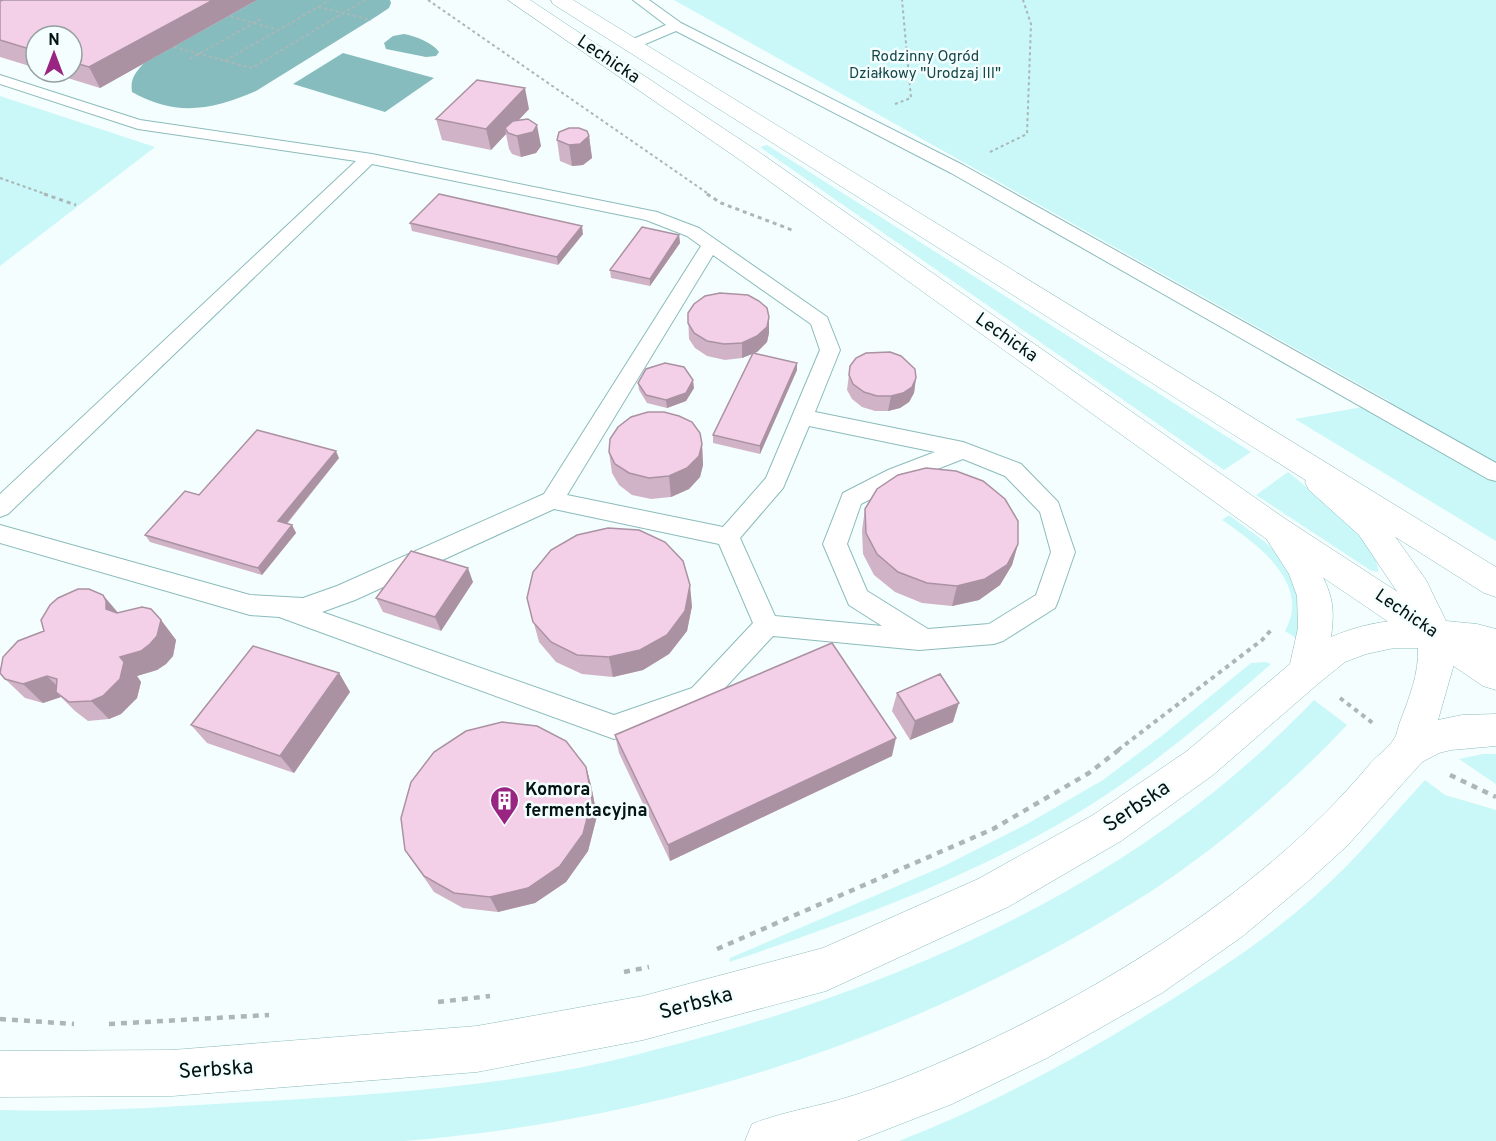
<svg xmlns="http://www.w3.org/2000/svg" width="1496" height="1141" font-family="Overpass,sans-serif">
<rect width="100%" height="100%" fill="#f4fefe"/>
<!-- green -->
<path fill="#caf7f8" d="M674 0H1496V541L1295 419 1391 402Z
M0 96 155 147 0 266Z
M767 145 1251 452 1224 470 760 147Z
M1288 472C1309 489 1381 544 1378 572L1370 570 1256 495Z
M1229 515 1265 542 1283 559 1304 600 1296 638 1285 631C1312 583 1256 543 1222 520Z
M1265 662 1271 664C1223 706 1175 747 1122 784 1002 867 866 916 729 962L730 958 944 866 1027 824 1103 780 1163 735 1251 663Z
M1314 700 1347 725C1288 787 1222 845 1150 892 928 1034 667 1120 404 1141H0V1110C83 1113 166 1107 249 1102 355 1096 462 1089 567 1070 607 1063 646 1052 685 1042 874 992 1061 914 1215 791 1250 763 1283 732 1314 700Z
M1483 754H1496V784L1459 759Z
M1425 780 1445 795 1496 810V1141H899C988 1106 1071 1062 1153 1011 1210 976 1266 940 1316 895 1356 860 1389 819 1425 780Z"/>
<!-- water -->
<path fill="#86bcbe" d="M257 0H390L391 3 389 8 377 16 256 91C212 110 176 117 132 92 130 79 135 73 144 63Z
M404 34C416 36 433 43 439 52L436 56 426 57 386 49 384 43 393 36Z
M343 53 434 78 385 112 293 84Z"/>
<g fill="none" stroke-linecap="round" stroke-linejoin="round">
<defs>
<path id="lane" d="M633 0H649L681 23 963 165 1496 463V481L1488 479 951 173 676 31 636 48H626L624 45 626 42 666 25Z
M0 75 140 120 372 154 657 212 699 228 827 317 840 350 815 412 963 442 1021 464 1058 502 1075 552 1058 601 1055 608 1003 641 994 644 919 650 773 636 710 704 614 739 279 617 250 615 0 543V525L250 595 303 598 337 586 544 494 701 246 687 236 646 220 372 164 8 514 0 517V494L356 161 138 129 0 84ZM713 255 811 324 820 350 766 478 723 527 567 495ZM809 426 935 452 888 470 843 493 823 544 849 605 882 626 775 616 740 538 783 488ZM963 459 1005 476 1040 512 1051 552 1036 595 989 624 928 629 867 591 847 544 861 504 904 482ZM554 509 719 544 753 623 692 688 614 715 322 612 355 600Z"/>
<path id="secondary" d="M1320 471 1331 474 1381 517 1426 580 1446 621 1477 624 1496 629V657L1453 650 1454 664 1438 720 1462 715 1496 714V746L1451 750 1439 753 1422 762 1347 846 1306 883 1243 936 1162 993 1047 1058 952 1104 857 1141H745L752 1124C777 1114 804 1109 831 1102 861 1094 891 1083 920 1071 1079 1005 1258 898 1369 765 1376 756 1388 749 1394 739 1397 735 1398 727 1400 722 1409 698 1419 674 1418 648H1394L1366 654 1345 662 1319 683 1213 775 1121 841 1008 907 826 991 643 1040 477 1072 172 1096 0 1097V1051L172 1050 477 1026 643 996 823 948 978 879 1093 815 1187 751 1290 664 1298 628 1297 596 1289 574 1260 529 1265 520C1272 518 1280 515 1287 521 1300 530 1326 579 1330 595 1334 608 1333 623 1331 637 1357 626 1383 620 1411 620L1400 596 1359 535 1309 490 1305 482 1309 474Z"/>
<path id="primary" d="M508 0H530L756 150 1287 520 1496 656V690L1483 686 1265 538 740 160Z
M551 0H573L1496 567V597L1484 593 553 4Z"/>
</defs>
<!-- lane casing -->
<use href="#lane" stroke="#8cbbbc" stroke-width="2"/>
<!-- secondary casing -->
<use href="#secondary" stroke="#8cbbbc" stroke-width="1"/>
<!-- primary casing -->
<use href="#primary" stroke="#8cbbbc" stroke-width="1"/>
<!-- path-far3 -->
<path stroke="#abb7b7" stroke-width="2" stroke-dasharray="3 3" stroke-linecap="butt" d="M428 0 710 195
M318 7 371 20
M225 15 279 30
M174 47 252 68 365 0
M190 59 261 19
M225 61 330 0
M895 104 911 98 902 0
M990 152 1027 134 1031 24 1023 0
M0 178 48 195"/>
<!-- path-far2 -->
<path stroke="#abb7b7" stroke-width="3" stroke-dasharray="4 4" stroke-linecap="butt" d="M44 194 76 205
M707 194 721 203 792 230"/>
<!-- path-far1 -->
<path stroke="#abb7b7" stroke-width="4" stroke-dasharray="4.5 4.5" stroke-linecap="butt" d="M1340 698 1374 724
M1118 750 1262 640 1273 628"/>
<!-- path -->
<path stroke="#abb7b7" stroke-width="4.5" stroke-dasharray="6 6" stroke-linecap="butt" d="M1450 775 1496 797
M717 949 993 829 1089 773 1120 749
M624 972 649 967
M438 1002 490 996
M0 1019 74 1024
M109 1024 269 1015"/>
<!-- lane -->
<use href="#lane" fill="#fff" fill-rule="evenodd"/>
<!-- secondary -->
<use href="#secondary" fill="#fff" fill-rule="evenodd"/>
<!-- primary -->
<use href="#primary" fill="#fff" fill-rule="evenodd"/>
</g>
<!-- wall -->
<path fill="#d1b3c8" d="M3 0H257L100 88 48 72H72V36H36V68L0 57V1Z
M529 109 519 120 541 146 536 153 521 157 512 154 509 149 506 134 491 150 442 140 436 119Z
M589 136 592 158 583 165 572 166 560 161 557 140Z
M410 223 583 234 558 265 412 231Z
M679 235 680 243 650 286 611 278 610 270Z
M688 313 769 333 767 342 757 352 754 353 797 363V370L760 454 713 443V435L752 354 742 358 725 360 707 356 695 348 689 339Z
M850 366 916 378 914 393 909 402 900 408 888 411H875L862 407 852 399 847 390Z
M638 383 694 388 686 401 667 408 647 403 639 390Z
M702 444 703 465 700 477 689 489 671 497 651 499 632 495 619 485 612 473 609 452Z
M339 458 287 524 292 525 296 533 262 575 150 542 145 535 199 495Z
M865 509 1018 544 1012 565 1000 585 979 600 952 606 922 603 895 592 874 575 863 554 862 530Z
M473 582 441 631 383 612 376 598Z
M527 598 692 606 687 631 669 654 643 670 613 677 582 674 556 662 539 642Z
M117 612 161 620 176 640 173 656 166 664 157 670 137 676 141 682 137 698 121 714 109 719 88 721 75 711 61 697 43 703 25 698 5 679 44 631Z
M339 673 350 692 294 773 207 743 191 725Z
M897 693 953 722 910 740 892 711Z
M615 735 892 756 670 861 619 753Z
M586 767 591 785 597 816 588 851 566 882 535 903 498 912 463 908 434 892 405 850Z"/>
<!-- shaded-wall -->
<path fill="#aa92a2" d="M213 0H257L100 88 89 67Z
M525 88 529 109 507 132 505 128 506 134 491 150 486 129Z
M537 125 541 146 536 153 521 157 517 136Z
M589 136 592 158 583 165 572 166 569 145Z
M582 226 583 234 558 265 557 257Z
M679 235 680 243 650 286V279Z
M769 317V333L767 342 757 352 742 358V343Z
M797 363V370L760 454V446Z
M916 378 914 393 909 402 900 408 888 411 891 396Z
M693 380 694 388 686 401 667 408 666 400Z
M702 444 703 465 700 477 689 489 671 497 669 476Z
M336 451 339 458 282 529 278 521Z
M292 525 296 533 262 575 258 568Z
M1018 544 1012 565 1000 585 979 600 952 606 957 586Z
M468 568 473 582 441 631 435 617Z
M690 585 692 606 687 631 669 654 643 670 613 677 609 657Z
M103 595 120 615 106 609Z
M161 620 176 640 173 656 166 664 157 670 137 676 141 682 137 698 121 714 109 719 91 701 120 657Z
M339 673 350 692 294 773 280 756Z
M47 676 66 695 56 692 61 697 43 703 23 684Z
M959 703 953 722 910 740 915 721Z
M896 738 892 756 670 861 668 845Z
M586 767 591 785 597 816 588 851 566 882 535 903 498 912 490 897Z"/>
<!-- building -->
<path fill="#f3d0e8" stroke="#aa92a2" stroke-width="1.5" d="M3 0H213L89 67 72 62V36H36V51L0 40V1Z
M477 80 525 88 486 129 436 119Z
M528 119 537 125 533 132 517 136 508 133 505 128 513 121Z
M569 128H579L587 131 589 136 580 144 569 145 557 140 559 132Z
M439 194 582 226 557 257 410 223Z
M642 227 679 235 650 279 610 270Z
M720 293 748 295 759 301 767 308 769 317 767 327 757 336 742 343 724 344 707 341 694 333 688 323V313L694 304 705 296Z
M890 352 901 356 915 369 916 378 912 387 903 393 891 396H877L864 392 853 384 849 375 850 366 856 358 866 353Z
M753 353 797 363 760 446 713 435Z
M665 363 684 367 693 380 686 393 666 400 646 395 638 383 646 369Z
M648 412H664L679 416 692 422 700 433 702 444 699 456 687 468 669 476 649 478 629 473 615 464 609 452 610 439 618 427 631 417Z
M257 430 336 451 278 521 292 525 258 568 145 535 185 491 199 495Z
M926 468 956 471 983 481 1005 499 1018 521V544L1007 565 985 579 957 586 927 583 898 572 877 554 866 533 865 509 877 489 898 475Z
M608 528 639 530 665 542 683 561 690 585 685 611 667 635 640 650 609 657 577 655 551 642 533 622 527 598 533 572 551 550 577 535Z
M411 551 468 568 435 617 376 598Z
M78 589H89L103 595 106 601V609L117 613 142 607 151 609 161 620 157 636 150 644 141 651 120 657 124 662 120 679 103 696 91 701 69 702 56 692 57 679 47 676 23 684 5 679 0 673 3 657 18 641 44 631 41 620 50 605 58 598Z
M832 643 896 738 668 845 615 735Z
M253 646 339 673 280 756 191 725Z
M940 674 959 703 915 721 897 693Z
M502 722 537 726 566 741 586 767 592 799 583 834 560 866 528 888 490 897 454 893 424 876 405 850 401 818 411 782 434 752 466 731Z"/>
<!-- icons -->
<defs>
<symbol id="building-pin" viewBox="-11 -11 22 30"><path d="M0 17L-7.5 6A9.5 9.5 0 1 1 7.5 6Z" fill="#992481" stroke="#f4fefe"/><path d="M-4-6H4V6H1V3H-1V6H-4ZM-2.5-4.3h1.7v1.8h-1.7ZM.8-4.3h1.7v1.8H.8ZM-2.5-1h1.7V.8h-1.7ZM.8-1h1.7V.8H.8Z" fill="#fff"/></symbol>
</defs>
<g fill-rule="evenodd">
<use href="#building-pin" x="488" y="784" width="33" height="45"/>
</g>
<g text-anchor="middle" dominant-baseline="central" stroke-width="5" stroke-linejoin="round" paint-order="stroke">
<!-- far-park labels -->
<g font-size="15" fill="#144648" stroke="#f4fefe">
<text x="925" y="57">Rodzinny Ogród<tspan x="925" dy="17">Działkowy "Urodzaj III"</tspan></text>
</g>
<!-- street labels -->
<g font-size="18" fill="#031414" stroke="#f4fefe">
<text transform="translate(608 60) rotate(34)">Lechicka</text>
<text transform="translate(1006 338) rotate(35)">Lechicka</text>
<text transform="translate(1406 614) rotate(34)">Lechicka</text>
</g>
<!-- poi labels -->
<g font-size="18" font-weight="bold" fill="#031414" stroke="#f4fefe" text-anchor="start">
<text x="525" y="790">Komora<tspan x="525" dy="21">fermentacyjna</tspan></text>
</g>
<!-- near-street labels -->
<g font-size="21" fill="#031414" stroke="#f4fefe">
<text transform="translate(1137 807) rotate(-34)">Serbska</text>
<text transform="translate(696 1004) rotate(-15)">Serbska</text>
<text transform="translate(216 1070) rotate(-4)">Serbska</text>
</g>
</g>
<!-- north arrow -->
<g transform="translate(54 54)"><circle r="28" fill="#f4fefe" stroke="#94a0a0" stroke-width="1.5"/>
<path d="M0-4.5L10 22L0 15L-10 22Z" fill="#992481"/>
<text y="-9" font-size="16" font-weight="bold" text-anchor="middle" fill="#031414">N</text>
</g>
</svg>
